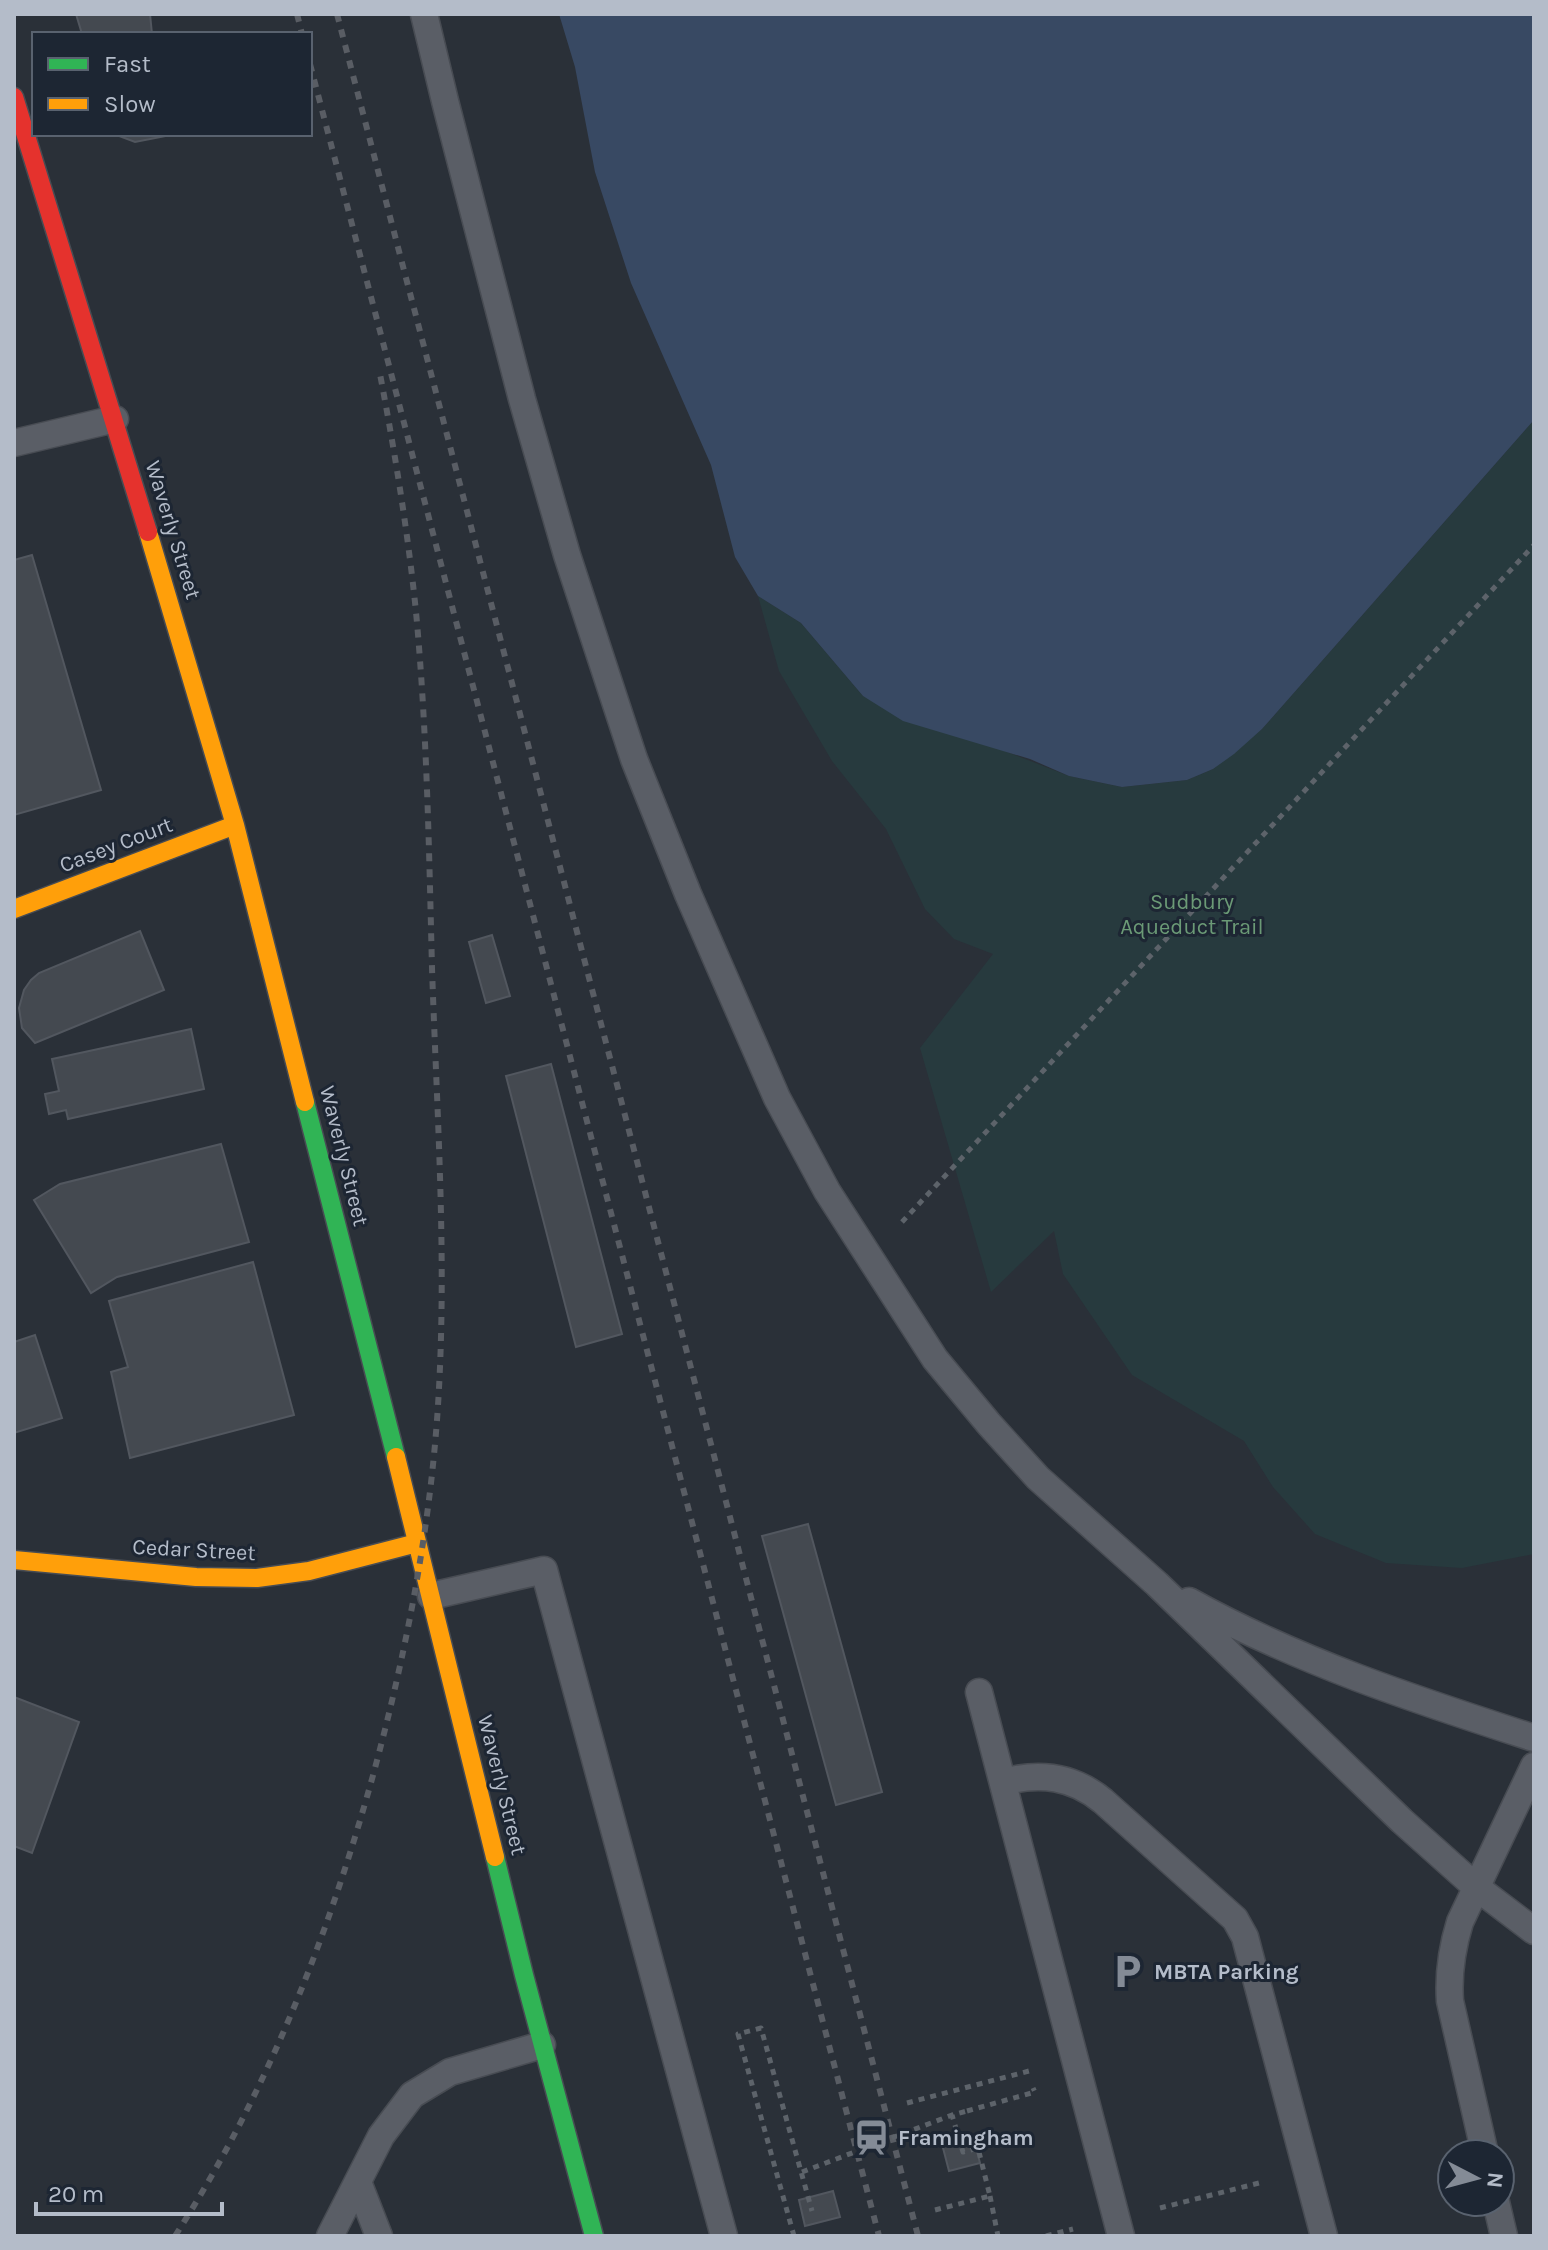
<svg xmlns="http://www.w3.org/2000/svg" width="1548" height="2250" font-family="Karla,sans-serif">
<rect width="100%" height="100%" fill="#2a3038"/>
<!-- green -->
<path fill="#273a3e" d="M1534 420V1554L1462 1568 1386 1563 1315 1534 1273 1487 1244 1441 1132 1375 1063 1274 1054 1231 991 1292 920 1048 993 954 954 939 925 909 886 829 832 761 779 671 758 596 801 623 863 696 1069 776 1122 787 1187 780 1213 769 1262 729Z"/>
<!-- water -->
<path fill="#384963" d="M559 14H1534V420L1262 729 1234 754 1213 769 1187 780 1122 787 1069 776 1030 759 903 721 863 696 801 623 758 596 735 557 711 465 631 283 595 172 575 67Z"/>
<!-- building -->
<path fill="#444950" stroke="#52575f" stroke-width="2" d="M76 14H150L152 34H82Z
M114 134H166V136L135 142Z
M32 555 101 790 14 815V560Z
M140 931 164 990 35 1043 22 1028 19 1008 24 990 31 980 39 973Z
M492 935 510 996 486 1003 469 942Z
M191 1029 204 1089 68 1119 66 1110 49 1114 45 1094 59 1091 52 1059Z
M551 1064 622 1334 576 1347 506 1076Z
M221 1144 249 1242 117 1277 91 1293 34 1200 60 1184Z
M253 1262 294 1415 130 1458 111 1372 128 1367 109 1301Z
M35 1335 62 1418 14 1433V1342Z
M808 1524 882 1792 836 1805 762 1536Z
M14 1697 79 1722 32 1853 14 1846Z
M973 2136 980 2163 949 2171 942 2144Z
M833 2191 840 2217 805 2226 799 2200Z"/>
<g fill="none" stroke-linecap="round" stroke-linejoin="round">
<defs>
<path id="lane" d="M424 14 445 101 522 399 567 555 634 759 688 894 777 1098 827 1191 935 1359 989 1424 1038 1478 1157 1584 1402 1821 1476 1887 1534 1931
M14 443 115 419
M431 1596 544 1570 724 2236
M1189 1601C1297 1661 1416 1700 1534 1738
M979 1692 1121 2236
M1003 1782C1040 1772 1073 1776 1103 1801L1235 1919 1245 1937 1324 2236
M1485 2154 1450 2001C1448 1973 1452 1948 1460 1922L1534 1766
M358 2182 379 2236
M1496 2202 1504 2236
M330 2236 381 2136 412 2095 450 2072 542 2045"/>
<path id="fast" d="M305 1102 396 1457
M495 1857 524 1975 594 2236"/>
<path id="slow" d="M148 532 235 825 305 1102
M14 909 235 825
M396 1457 495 1857
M14 1560 196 1577 257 1578 309 1571 417 1543"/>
<path id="jam" d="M14 97 148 532"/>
</defs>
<!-- lane casing -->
<use href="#lane" stroke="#484c53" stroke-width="29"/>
<!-- fast casing -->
<use href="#fast" stroke="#484c53" stroke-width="21"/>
<!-- slow casing -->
<use href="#slow" stroke="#484c53" stroke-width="21"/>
<!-- jam casing -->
<use href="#jam" stroke="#484c53" stroke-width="21"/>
<!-- path -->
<path stroke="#5d636a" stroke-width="5" stroke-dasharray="6 6" stroke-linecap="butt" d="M902 1222 1534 545
M907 2103 1029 2071
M967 2111 1035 2092 1033 2088
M990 2196 998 2236
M1160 2208 1263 2182
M935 2210 990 2196 978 2148 963 2152 952 2115
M794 2236 738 2034 761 2028 812 2211
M1046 2236 1073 2229"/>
<!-- lane -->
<use href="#lane" stroke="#5a5e66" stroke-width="26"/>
<!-- fast -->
<use href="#fast" stroke="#30b455" stroke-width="18"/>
<!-- slow -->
<use href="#slow" stroke="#ff9f0a" stroke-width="18"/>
<!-- jam -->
<use href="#jam" stroke="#e5322d" stroke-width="18"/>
<!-- rail -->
<path stroke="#595d64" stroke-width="6" stroke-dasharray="8 8" stroke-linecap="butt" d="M297 14 302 34
M337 14 918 2236
M310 64 879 2236
M175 2236C266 2095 327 1940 372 1779 404 1662 428 1541 437 1420 448 1269 437 1118 432 968 429 849 427 730 416 612 408 533 395 453 380 374"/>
<!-- path-bridge -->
<path stroke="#5d636a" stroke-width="5" stroke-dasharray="6 6" stroke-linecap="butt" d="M802 2172 952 2115 967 2111"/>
</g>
<!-- icons -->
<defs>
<symbol id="parking-bare" viewBox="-9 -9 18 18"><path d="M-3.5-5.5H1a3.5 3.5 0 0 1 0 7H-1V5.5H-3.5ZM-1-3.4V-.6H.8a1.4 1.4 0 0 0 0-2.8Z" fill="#848b96" stroke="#1d2633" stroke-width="2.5" paint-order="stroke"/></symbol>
<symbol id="station-bare" viewBox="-9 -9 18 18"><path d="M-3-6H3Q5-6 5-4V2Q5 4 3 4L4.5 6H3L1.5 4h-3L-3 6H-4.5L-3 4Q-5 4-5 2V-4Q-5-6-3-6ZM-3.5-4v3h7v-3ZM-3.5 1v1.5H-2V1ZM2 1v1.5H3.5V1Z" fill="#848b96" stroke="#1d2633" stroke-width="2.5" paint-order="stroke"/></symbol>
</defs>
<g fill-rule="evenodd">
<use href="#parking-bare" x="1102" y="1946" width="51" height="51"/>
<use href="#station-bare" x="846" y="2112" width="51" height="51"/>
</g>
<g text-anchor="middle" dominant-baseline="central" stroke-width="6" stroke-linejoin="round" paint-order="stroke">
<!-- street labels -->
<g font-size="22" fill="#b4bcc9" stroke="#1d2633">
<text transform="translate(173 530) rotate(73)">Waverly Street</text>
<text transform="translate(116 845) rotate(-21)">Casey Court</text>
<text transform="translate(344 1156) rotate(76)">Waverly Street</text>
<text transform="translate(194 1550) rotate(3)">Cedar Street</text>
<text transform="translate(502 1785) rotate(76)">Waverly Street</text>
</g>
<!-- park labels -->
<g font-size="22" fill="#6b9a76" stroke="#1d2633">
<text x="1192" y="902">Sudbury<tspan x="1192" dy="25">Aqueduct Trail</tspan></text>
</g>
<!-- poi labels -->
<g font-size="22" font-weight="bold" fill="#b4bcc9" stroke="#1d2633" text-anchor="start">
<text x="1154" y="1972">MBTA Parking</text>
<text x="898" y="2138">Framingham</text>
</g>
</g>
<!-- border -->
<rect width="1548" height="2250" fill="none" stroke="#b4bcc9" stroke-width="32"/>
<!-- legend -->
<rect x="32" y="32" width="280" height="104" fill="#1d2633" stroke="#59626f" stroke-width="2"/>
<rect x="48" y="58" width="40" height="12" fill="#30b455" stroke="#59626f" stroke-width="2"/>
<text x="104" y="72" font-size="24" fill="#b4bcc9">Fast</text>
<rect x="48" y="98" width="40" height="12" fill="#ff9f0a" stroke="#59626f" stroke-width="2"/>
<text x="104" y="112" font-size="24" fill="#b4bcc9">Slow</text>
<!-- north arrow -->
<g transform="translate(1476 2178) rotate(96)"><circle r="38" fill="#1d2633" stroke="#59626f" stroke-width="2"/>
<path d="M0-6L14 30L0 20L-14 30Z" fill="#848b96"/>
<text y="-12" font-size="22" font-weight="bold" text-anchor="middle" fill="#b4bcc9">N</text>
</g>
<!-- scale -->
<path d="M36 2202v12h186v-12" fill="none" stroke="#b4bcc9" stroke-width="4"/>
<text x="48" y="2202" font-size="24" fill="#b4bcc9" stroke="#1d2633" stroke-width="6" paint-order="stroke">20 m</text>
</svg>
